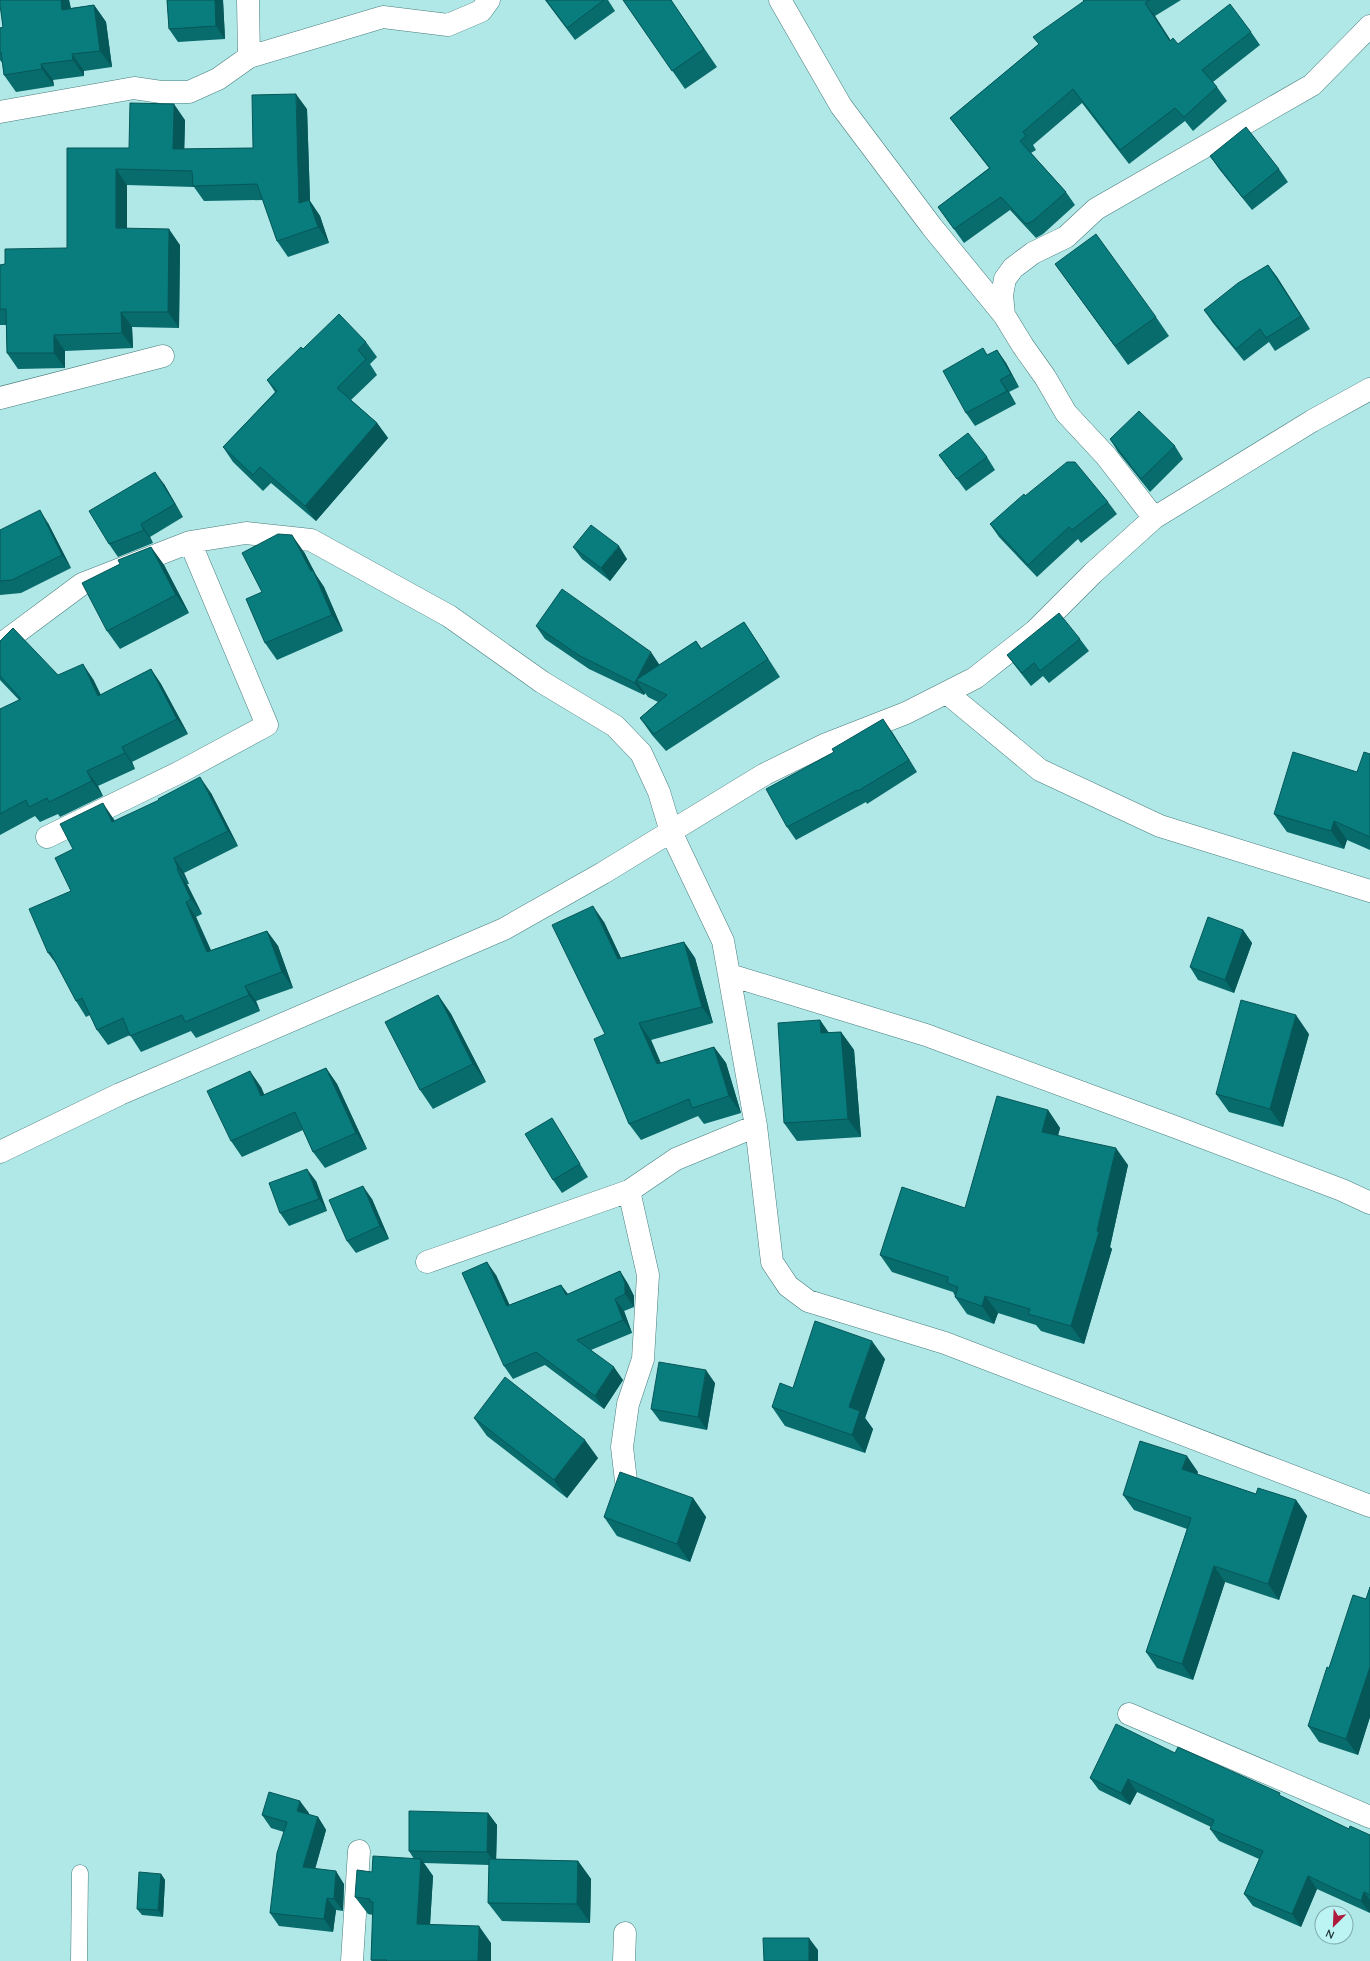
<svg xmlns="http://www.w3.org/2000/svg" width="1370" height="1961" font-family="Quicksand,sans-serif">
<rect width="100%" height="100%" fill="#b0e7e7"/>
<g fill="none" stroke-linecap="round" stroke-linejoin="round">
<defs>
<path id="service" d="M79 1961 80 1873"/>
<path id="minor" d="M248 0 249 57
M780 0 841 106 932 227 1004 315
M0 112 134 88 161 92H189L218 79 249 57 383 17 448 25 481 11 489 0
M0 398 163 356
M1154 518 1106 456 1066 413 1045 377 1023 346 1004 315 1002 295 1005 279 1013 268 1033 253 1066 237 1096 209 1312 85 1370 26
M190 542 246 533 311 540 449 616 542 682 615 726 641 753 659 792 671 832 723 941 756 1126 772 1262 788 1286 808 1301 945 1343 1370 1506
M0 645 82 584 190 542 267 725 182 771 47 837
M947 693 1040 770 1160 826 1370 891
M730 975 926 1035 1178 1128 1342 1190 1370 1203
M0 1152 120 1094 504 929 603 873 765 774 824 745 906 713 975 678 1035 631 1093 573 1154 518 1312 421 1370 389
M427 1262 629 1191 676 1159 756 1126
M626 1481 622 1447 628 1404 643 1359 648 1275 629 1191
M1129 1714 1370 1817
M352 1961 359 1851
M624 1961 625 1933"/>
</defs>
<!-- service casing -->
<use href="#service" stroke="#487d7d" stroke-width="17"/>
<!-- minor casing -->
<use href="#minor" stroke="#487d7d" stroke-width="23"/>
<!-- service -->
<use href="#service" stroke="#fff" stroke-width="16"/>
<!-- minor -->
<use href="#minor" stroke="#fff" stroke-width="22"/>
</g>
<!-- wall -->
<path fill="#086b6c" d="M0 0H69L71 8 94 5 106 22 112 67 84 71V76L53 80 54 86 16 92 4 75 3 64 0 60V28L3 27Z
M167 0H223L225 39 178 42 169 29Z
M545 0H608L615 11 575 40Z
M623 0H671L717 67 685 89Z
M1083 0H1181L1155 16 1171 41 1178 44 1251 32 1260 45 1213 82 1217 87 1227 101 1193 131 1185 121 1129 164 1082 103 1033 145 1036 150 1031 153 1066 192 1075 205 1043 234 1036 238 1010 210 964 243 938 207 989 168 960 131 950 118 1039 44 1084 1Z
M307 109 310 201 320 216 329 243 288 257 277 241 263 200 204 201 194 187 127 185V228L180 245 179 328 132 327 133 348 65 351V368L18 369 7 353 6 325H0V265L5 264 67 248 129 148 185 120 184 149 253 148Z
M1210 156 1279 169 1288 182 1252 210 1219 169Z
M1055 264 1156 317 1169 336 1128 365Z
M1268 265 1277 277 1310 329 1275 351 1269 342 1244 361 1213 323 1204 310Z
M366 342 377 357 370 364 377 375 351 400 377 423 388 438 316 521 271 483 263 491 233 462 223 447 275 392 267 380 303 349Z
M997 350 1006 363 1019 387 1009 392 1016 404 975 426 966 413 988 355Z
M1110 439 1175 446 1183 459 1150 492 1118 452Z
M939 455 987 457 995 470 966 491Z
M164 484 183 517 150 537 153 543 118 557 109 544Z
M1025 496 1108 502 1117 514 1081 543 1078 539 1037 577 999 537 990 524Z
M48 523 71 568 21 593 0 595V530Z
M151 547 164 565 189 613 120 649 107 631 120 564Z
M573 547 627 559 610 581 582 559Z
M304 552 316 575 324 587 343 631 277 660 265 643 262 592Z
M744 622 756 640 780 677 666 751 652 735 640 718 658 702 648 697 645 693 644 695 589 669 545 639 536 626 659 664V665L696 641 702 649Z
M1080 639 1089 651 1049 683 1043 676 1031 686 1016 667 1007 655Z
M0 641 58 675 93 679 101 695 151 669 161 684 188 734 132 762 135 769 98 786 103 796 60 817 58 814 40 822 35 816 0 835V709L19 700 0 680Z
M892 732 917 772 867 804 866 802 796 840 787 827 834 752Z
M1370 754V850L1347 840 1344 849 1287 832 1274 814 1357 772Z
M211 793 238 846 184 873 189 884H187L202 914 196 917 211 950 267 931 278 946 293 988 256 1001 260 1011 196 1038 191 1031 141 1052 130 1035 108 1045 97 1030 90 1015 86 1017 76 1001 57 965 48 953 71 891 73 849 113 818 115 821Z
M604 922 621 958 684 942 695 958 713 1023 651 1040 661 1063 714 1047 726 1063 741 1113 704 1124 698 1116 641 1140 629 1124 605 1034Z
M1243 930 1252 943 1234 993 1198 980 1190 967Z
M438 995 451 1014 486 1082 433 1109 420 1090Z
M820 1020 829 1033 841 1032 854 1050 861 1137 797 1141 784 1123Z
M1309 1034 1283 1127 1229 1112 1216 1094Z
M326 1068 337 1084 367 1149 325 1168 313 1152 303 1130 242 1157 231 1141 261 1087 264 1095Z
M1048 1110 1060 1128 1058 1136 1128 1165 1110 1247 1112 1249 1084 1344 1041 1331 1036 1325 998 1313 994 1324 967 1314 955 1297V1296L953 1292 892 1272 880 1255 965 1208Z
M560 1131 588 1177 562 1193 553 1180Z
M316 1181 327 1211 289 1226 280 1213Z
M372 1199 389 1239 356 1253 347 1241Z
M620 1271 628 1284 634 1296V1307L624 1311 632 1333 591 1350 623 1380 604 1409 545 1365 513 1379 504 1366 496 1275 509 1305 561 1285 568 1294Z
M885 1359 865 1418 873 1429 865 1453 785 1426 772 1407 793 1388Z
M715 1383 707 1430 660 1421 651 1409Z
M474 1418 598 1458 567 1498 487 1436Z
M1198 1472 1197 1474 1256 1494 1296 1500 1307 1516 1279 1600 1225 1582 1193 1680 1157 1668 1146 1652 1187 1529 1134 1510 1123 1495Z
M693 1498 706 1517 690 1562 617 1536 604 1517Z
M1370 1587V1717L1358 1755 1319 1742 1308 1726 1329 1668 1366 1599Z
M1175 1753 1282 1797 1349 1829 1370 1835V1913L1317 1889 1301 1927 1253 1906 1244 1894 1259 1859 1219 1841 1210 1829 1211 1827 1137 1792 1130 1805 1099 1790 1090 1778Z
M309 1813V1815L318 1817 326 1830 315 1869 344 1884 343 1911 336 1910 333 1932 279 1926 270 1913 284 1832 271 1828 262 1815Z
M488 1813 497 1825 496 1859 578 1861 591 1879 590 1923 502 1921 488 1903 489 1865 424 1863 433 1876 430 1924 491 1943V1961H372L371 1960 373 1915 368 1914 355 1897 372 1872 414 1859 409 1851Z
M161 1874 165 1880 163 1917 142 1915 137 1909Z"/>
<!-- shaded-wall -->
<path fill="#065758" d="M61 0H69L74 26 62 10Z
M215 0H223L225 39 216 26Z
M1145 3 1155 16 1180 55 1170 41Z
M94 5 106 22 112 67 100 51Z
M72 54 84 71V76L73 60Z
M41 64 53 80 54 86 42 69Z
M296 94 307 109 310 201 320 216 329 243 318 227 299 203Z
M174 104 185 120 184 165 173 149Z
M116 169 127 185V244L116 228Z
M169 229 180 245 179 328 168 312Z
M1268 265 1277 277 1310 329 1301 316Z
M121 312 132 327 133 348 122 333Z
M54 335 65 351V368L54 353Z
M997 350 1006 363 1019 387 1011 374Z
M1000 380 1009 392 1016 404 1007 391Z
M377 423 388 438 316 521 305 506Z
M155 472 164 484 183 517 175 504Z
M40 510 48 523 71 568 62 555Z
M141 524 150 537 153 543 144 530Z
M292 535 304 552 316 575 324 587 343 631 332 615 311 571Z
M619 546 627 559 610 581 601 568Z
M151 547 164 565 189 613 176 595Z
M744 622 756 640 780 677 768 659Z
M651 652 659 664 649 686 636 680Z
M83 664 93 679 108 711 98 696Z
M151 669 161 684 188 734 177 719Z
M636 681 645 693 644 695 635 683Z
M883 719 892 732 917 772 909 760Z
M122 747 132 762 135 769 125 753Z
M87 771 98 786 103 796 92 781Z
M200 777 211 793 238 846 228 831Z
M103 803 113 818 123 837 112 822Z
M1334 821 1347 840 1344 849 1331 831Z
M174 858 184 873 189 884 178 868Z
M177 869 187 884 202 914 191 899Z
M186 902 196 917 218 967 207 952Z
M593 906 604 922 629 975 618 959Z
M1243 930 1252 943 1234 993 1225 980Z
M267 931 278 946 293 988 282 972Z
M684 942 695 958 713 1023 702 1007Z
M245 986 256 1001 260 1011 249 995Z
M438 995 451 1014 486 1082 473 1064Z
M1296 1015 1309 1034 1283 1127 1270 1109Z
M820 1020 833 1039 821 1033Z
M639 1023 651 1040 668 1081 657 1064Z
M841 1032 854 1050 861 1137 848 1119Z
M714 1047 726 1063 741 1113 729 1096Z
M326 1068 337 1084 367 1149 356 1133Z
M250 1071 261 1087 272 1112 261 1096Z
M1048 1110 1060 1128 1054 1149 1042 1132Z
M1116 1148 1128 1165 1110 1247 1112 1249 1084 1344 1071 1326 1097 1231Z
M307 1169 316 1181 327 1211 319 1199Z
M363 1186 372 1199 389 1239 380 1226Z
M487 1262 496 1275 516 1319 507 1306Z
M620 1271 628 1284 634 1296V1307L625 1294Z
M561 1285 570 1297 566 1295Z
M985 1296 998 1313 994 1324 982 1306Z
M615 1299 624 1311 632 1333 623 1320Z
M872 1341 885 1359 865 1418 873 1429 865 1453 852 1435 849 1407Z
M614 1367 623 1380 604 1409 595 1396Z
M706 1370 715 1383 707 1430 698 1417Z
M585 1440 598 1458 567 1498 554 1480Z
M1187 1456 1198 1472 1193 1485 1182 1469Z
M693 1498 706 1517 690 1562 677 1544Z
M1296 1500 1307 1516 1279 1600 1268 1584Z
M1214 1566 1225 1582 1193 1680 1182 1664Z
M1370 1667V1717L1358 1755 1346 1739Z
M1128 1779 1137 1792 1130 1805 1121 1793Z
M300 1801 309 1813 306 1824 297 1811Z
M488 1813 497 1825 496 1865 487 1852Z
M318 1817 326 1830 312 1880 303 1867Z
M421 1859 433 1876 429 1941 417 1924Z
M578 1861 591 1879 590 1923 577 1904Z
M336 1871 344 1884 343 1911 334 1899Z
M161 1874 165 1880 163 1917 158 1910Z
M1308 1876 1317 1889 1301 1927 1292 1914Z
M1364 1892 1370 1900V1913L1361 1901Z
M327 1898 336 1910 333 1932 324 1919Z
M479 1926 491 1943V1961H478Z
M809 1938 818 1950V1961H809Z"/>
<!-- building -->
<path fill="#097c7d" stroke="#065758" d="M0 0H61L62 10 94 5 100 51 72 54 73 60 41 64 42 69 4 75 1 52H0V28L3 27 0 5Z
M167 0H215L216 26 169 29Z
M546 0H604L567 28Z
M623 0H671L704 49 672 71Z
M1083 0H1150L1145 3 1170 41 1173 38 1178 44 1230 4 1251 32 1202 70 1217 87 1184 117 1175 108 1120 150 1073 89 1023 132 1026 136 1020 141 1066 192 1033 221 1026 224 1001 197 954 229 938 207 990 168 950 118 1039 44 1033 37 1084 1Z
M296 94 299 203 309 200 318 227 277 241 257 184 193 186 192 171 116 169V228L169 229 168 312H121L122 333 54 335V353H7L6 309H0V265L5 264V249L67 248V148H129L130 103 174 104 173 149 253 148 252 95Z
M1246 127 1279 169 1243 198 1210 156Z
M1096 234 1156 317 1115 346 1055 264Z
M1268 265 1301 316 1266 338 1260 329 1236 349 1204 310 1238 283Z
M339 314 366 342 358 350 366 359 337 388 377 423 305 506 260 467 253 475 223 447 277 391 267 380 301 347 303 349Z
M983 348 987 355 997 350 1011 374 1000 380 1007 391 966 413 943 371Z
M1139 411 1175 446 1141 479 1110 439Z
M968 433 987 457 957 479 939 455Z
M1067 462H1075L1108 502 1072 530 1069 527 1028 565 990 524 1024 494 1025 496Z
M155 472 175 504 141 524 144 530 109 544 89 511Z
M40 510 62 555 12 580 0 581V530Z
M591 525 619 546 601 568 573 547Z
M278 534 292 535 311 571 313 570 332 615 265 643 246 599 262 592 242 553Z
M151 547 176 595 107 631 82 583 120 564 118 560Z
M562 589 651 652 637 679 636 680 635 683 580 656 536 626Z
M1059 613 1080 639 1040 671 1034 663 1022 673 1007 655Z
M744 622 768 659 654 734 640 718 667 695 636 680 696 641 701 649Z
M13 628 58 675 83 664 98 696 151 669 177 719 122 747 125 753 87 771 92 781 49 802 47 798 29 807 26 800 0 814V709L21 699 0 676V641Z
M883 719 909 760 858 791 857 790 787 827 766 789 834 752 832 749Z
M1293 752 1357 772 1364 752 1370 754V837L1334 821 1331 831 1274 814Z
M200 777 228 831 174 858 178 868 177 869 191 899 186 902 207 952 267 931 282 972 245 986 249 995 185 1022 182 1015 130 1036 123 1018 97 1030 82 998 76 1001 50 952 48 953 29 909 71 891 55 858 73 849 60 824 103 803 112 822 159 800 158 799Z
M593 906 618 959 684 942 702 1007 639 1023 657 1064 714 1047 729 1096 692 1108 689 1099 629 1124 594 1039 605 1034 552 925Z
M1208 917 1243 930 1225 980 1190 967Z
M438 995 473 1064 420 1090 385 1022Z
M1241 1000 1296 1015 1270 1109 1216 1094Z
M820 1020 821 1033 841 1032 848 1119 784 1123 778 1023Z
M326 1068 356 1133 313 1152 295 1112 231 1141 207 1091 250 1071 261 1096Z
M997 1096 1048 1110 1042 1132 1116 1148 1097 1231 1099 1232 1071 1326 1028 1314 1030 1309 985 1296 982 1306 955 1297 958 1287 947 1283 948 1277 880 1255 902 1187 965 1208Z
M552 1118 580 1164 553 1180 525 1134Z
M307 1169 319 1199 280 1213 269 1183Z
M363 1186 380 1226 347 1241 329 1200Z
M487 1262 507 1306 561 1285 566 1295 620 1271 625 1283V1294L615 1299 623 1320 577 1340 614 1367 595 1396 536 1352 504 1366 462 1273Z
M815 1321 872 1341 849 1407 860 1411 852 1435 772 1407 780 1383 793 1388Z
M659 1362 706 1370 698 1417 651 1409Z
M505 1377 585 1440 554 1480 474 1418Z
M1140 1441 1187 1456 1182 1469 1256 1494 1258 1488 1296 1500 1268 1584 1214 1566 1182 1664 1146 1652 1191 1518 1123 1495Z
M620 1472 693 1498 677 1544 604 1517Z
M1370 1587V1667L1346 1739 1308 1726 1327 1667 1329 1668 1353 1595 1366 1599Z
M1116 1724 1175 1753 1178 1747 1280 1793 1279 1795 1349 1829 1350 1826 1370 1835V1895L1364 1892 1361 1901 1308 1876 1292 1914 1244 1894 1263 1851 1210 1829 1214 1820 1128 1779 1121 1793 1090 1778Z
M269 1792 300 1801 297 1811 318 1817 303 1867 336 1871 334 1899 327 1898 324 1919 270 1913 277 1853 287 1822 262 1815Z
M409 1811 488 1813 487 1852 409 1851Z
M373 1856 421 1859 417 1924 479 1926 478 1961H386L387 1960H371L373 1902H370V1899L355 1897 357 1870 372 1872Z
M489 1859 578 1861 577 1904 488 1903Z
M139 1872 161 1874 158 1910 137 1909Z
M763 1938H809V1961H764Z"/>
<!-- north arrow -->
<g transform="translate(1334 1925) rotate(204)"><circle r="19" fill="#bcf4f4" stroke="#7faaaa"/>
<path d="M0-3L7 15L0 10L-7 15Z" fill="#af1b3c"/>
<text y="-6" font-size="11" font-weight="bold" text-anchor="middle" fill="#243a3a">N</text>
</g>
</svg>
